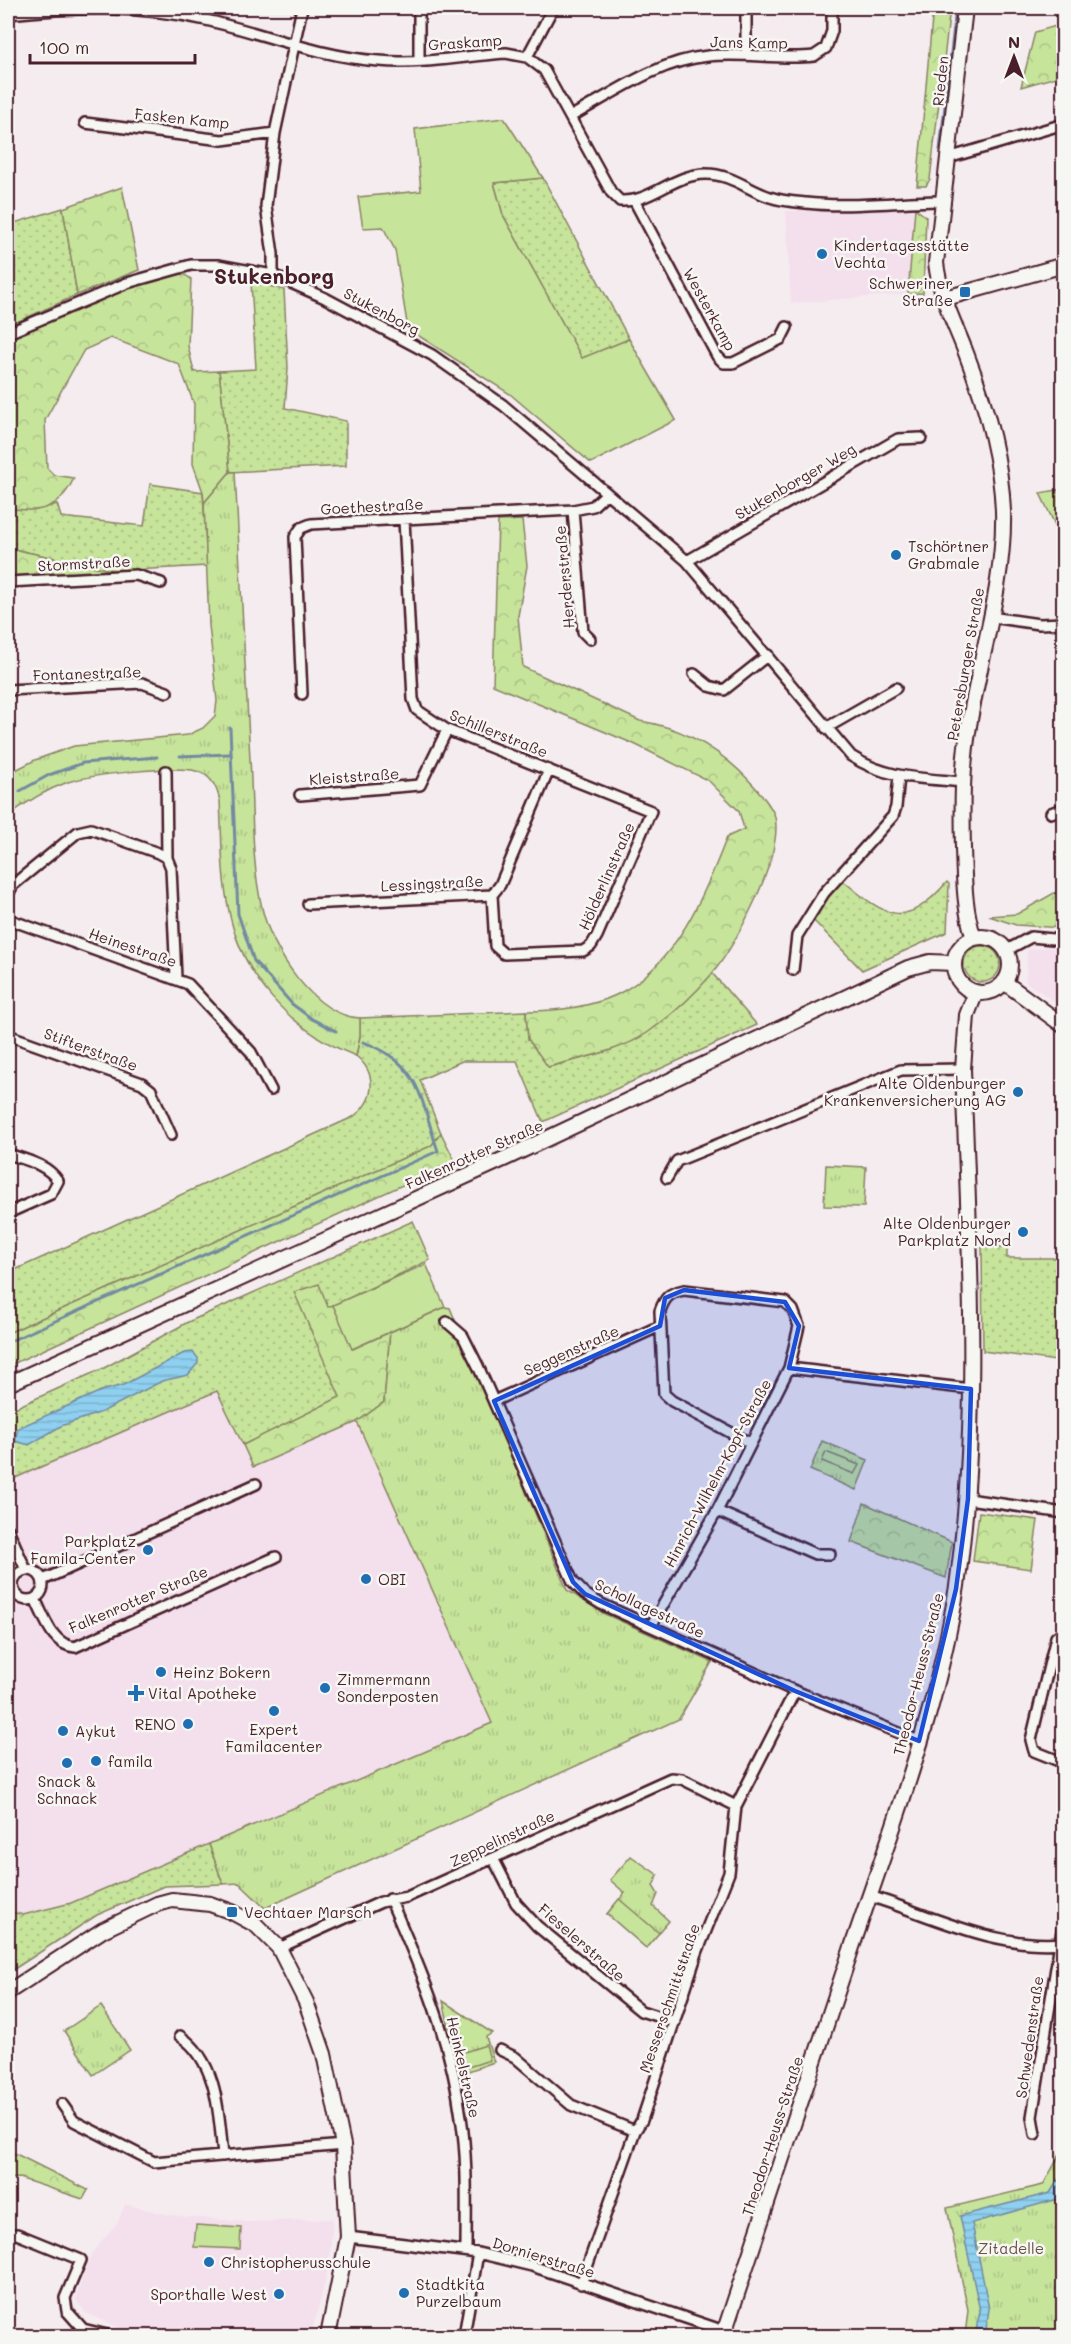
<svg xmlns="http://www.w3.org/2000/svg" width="1071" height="2344" font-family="Mali,sans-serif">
<defs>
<pattern id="grass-dots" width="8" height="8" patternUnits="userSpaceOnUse" patternTransform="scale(1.5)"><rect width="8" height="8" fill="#c7e49b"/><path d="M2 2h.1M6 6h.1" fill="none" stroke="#acc386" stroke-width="1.8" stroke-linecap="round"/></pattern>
<pattern id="forest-crowns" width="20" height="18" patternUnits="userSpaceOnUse" patternTransform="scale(1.5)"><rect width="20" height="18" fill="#c7e49b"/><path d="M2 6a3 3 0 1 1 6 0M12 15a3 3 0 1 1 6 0" fill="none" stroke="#acc386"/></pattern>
<pattern id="park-tufts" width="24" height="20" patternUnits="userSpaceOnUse" patternTransform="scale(1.5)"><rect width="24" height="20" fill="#c7e49b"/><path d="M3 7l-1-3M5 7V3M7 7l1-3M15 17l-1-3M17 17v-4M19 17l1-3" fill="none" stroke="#acc386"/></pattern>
<pattern id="water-rules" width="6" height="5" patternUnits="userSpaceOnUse" patternTransform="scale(1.5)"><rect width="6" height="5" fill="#8ed0f0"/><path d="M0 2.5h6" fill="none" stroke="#7cb2ce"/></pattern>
</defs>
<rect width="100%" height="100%" fill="#f5ecf0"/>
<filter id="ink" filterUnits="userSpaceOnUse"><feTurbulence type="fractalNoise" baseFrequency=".0167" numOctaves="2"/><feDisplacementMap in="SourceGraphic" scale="12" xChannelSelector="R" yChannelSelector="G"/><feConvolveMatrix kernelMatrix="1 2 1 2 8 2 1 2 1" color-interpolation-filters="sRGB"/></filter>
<g filter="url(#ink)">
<!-- built -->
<path fill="#f4dfed" d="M915 208 908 294 791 303 786 211Z
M1047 947 1063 949V1008L1026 982 1027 950Z
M218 1391 253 1467 357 1422 493 1723 71 1903 23 1915 8 1911V1481Z
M125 2204 168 2215 247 2222 333 2219 328 2270 311 2336H138L86 2313 75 2299 92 2253 118 2222Z"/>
<!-- grass -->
<path fill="url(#grass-dots)" stroke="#888263" stroke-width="1.5" d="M543 178 629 339 582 359 503 215 494 183Z
M63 208 77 295 8 326V225Z
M251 281 284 290 288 368 285 408 346 421V466L230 472 219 371 256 369Z
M150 484 203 492 207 566 115 571 8 548V508L37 510 57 504 61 517 144 526Z
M841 879C886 917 904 931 947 882L949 884 947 932 862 970 812 919Z
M964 964a18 18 0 1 1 36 0a18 18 0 1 1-36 0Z
M712 973 757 1025 543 1122 517 1061H462L420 1080 441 1133 431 1146 8 1333V1273L353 1117C375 1101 378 1074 356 1056L360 1036V1018L526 1011 528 1039 549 1067C580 1058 618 1052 646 1033 671 1017 692 995 712 973Z
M413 1221 430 1260 328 1308 340 1397 243 1445 217 1391 8 1481V1411L104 1368 188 1322Z
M982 1247H1007V1258H1063V1362L983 1351Z
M209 1844 223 1884 164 1886 97 1915 8 1973V1911L23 1915 71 1903Z"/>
<!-- forest -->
<path fill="url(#forest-crowns)" stroke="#888263" stroke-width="1.5" d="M933 8H950L930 179 926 186H917Z
M1063 24V75L1021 87 1035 32Z
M122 187 139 270 77 295 63 208Z
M915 208 926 217 923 293 908 294Z
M182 273 191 279 188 346 194 372 219 371 230 472 204 503 203 492 193 464 194 404 179 364 111 338 84 350 45 420 47 468 54 475 74 478C60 509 40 514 8 508V361L11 337 145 280Z
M522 520 527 566 518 616 523 667 640 721C686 728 725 753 755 787 762 795 772 807 775 817 783 856 736 946 711 975 692 997 670 1017 647 1033 619 1052 580 1058 548 1067L528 1039 526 1011C556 1011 588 1008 616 995 675 967 705 894 727 837L744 829 739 811 709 781 634 744 493 685 498 521Z
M8 548 115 571 8 577Z
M1063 888V928L1016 925 989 916 1017 914Z
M441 1133 455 1161 8 1366V1333L431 1146Z
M319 1284 328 1307 333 1305 353 1349 390 1332 384 1402 357 1422 253 1467 243 1445 340 1397 294 1292Z
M864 1503 952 1542 946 1578 851 1542Z
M979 1512 1038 1520 1031 1569 973 1561Z
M8 2150 88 2190 83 2199 19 2178 8 2179Z"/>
<!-- park -->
<path fill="url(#park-tufts)" stroke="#888263" stroke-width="1.5" d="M230 472H235C240 568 245 663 250 759 253 806 251 862 262 908 271 949 314 1016 360 1018V1036L356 1056C291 1031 240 976 228 906 221 872 222 836 220 801 217 787 210 774 196 771 174 765 90 775 68 782 46 790 26 802 8 816V774L35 760 74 746 188 735 203 728 215 716 217 701 209 625 204 503Z
M1063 489H1064L1063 542 1040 493Z
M826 1165 866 1167 864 1207 824 1206Z
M445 1307 450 1308 567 1590 605 1614 712 1662 679 1719 265 1908 239 1883 223 1884 209 1844 492 1723 357 1422 384 1402 390 1332Z
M822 1441 868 1460 856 1490 810 1470Z
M631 1856 658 1875 653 1886 658 1894 653 1906 669 1921 646 1948 607 1914 625 1893 610 1880Z
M443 2001 492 2033 486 2037 494 2062 460 2074Z
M101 2006 130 2050 93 2075 64 2031Z
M1063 2149V2336H965L968 2310 947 2208 1043 2185Z"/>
<!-- pitch -->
<path fill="#c7e49b" stroke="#888263" stroke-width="1.5" d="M504 118 543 178 494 183 503 215 582 358 629 339 676 420 591 463 510 394 408 329 395 250 383 227 363 228 358 197 421 191 415 129Z
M426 1264 445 1307 352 1349 333 1305Z
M826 1452 859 1465 854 1474 822 1461Z
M619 1899 659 1933 646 1948 607 1914Z
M486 2045 490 2060 462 2069 458 2054Z
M196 2225 241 2228 240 2249 194 2247Z"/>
<!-- water -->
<path fill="url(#water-rules)" stroke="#7389a1" stroke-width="1.5" d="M193 1352 198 1358V1363L188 1375 162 1381 102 1412 61 1426 29 1445 15 1441 18 1428 101 1391 123 1385 184 1353Z
M1063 2172V2190L1058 2199 972 2223 989 2309 985 2336H975L980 2311 960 2216 1050 2193Z"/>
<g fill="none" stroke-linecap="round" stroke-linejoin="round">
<!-- stream -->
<path stroke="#7389a1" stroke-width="3" d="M940 150 956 8
M230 728 238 914 254 961 292 1004 312 1019 336 1031
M180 756 229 754
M20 791 49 775 83 763 157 757
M8 1342 438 1151C420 1098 421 1063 363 1042"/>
<defs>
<path id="street" d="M419 8V60
M746 8V55
M8 14C74 7 141 5 206 20 263 33 320 57 379 61 420 65 464 56 506 53L527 57 544 70 611 192 620 201C651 203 673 174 706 174 731 174 748 190 770 197 781 201 795 202 806 203 849 208 900 201 945 201
M527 57 553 8
M570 117C614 93 657 61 708 56 743 52 779 60 814 56L826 48 832 31V8
M85 123 222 140 275 133
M948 158 1064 124
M635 202 717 356 724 363H733L781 339 787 327
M273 275V254L266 206 275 133 302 8
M8 333 127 283 191 265H218L273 275 325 298 432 355 503 405 687 561 851 756C886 779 921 778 963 782
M573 510 583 632 590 639
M404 519 413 699 417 710 447 730 651 811 597 936 591 946 583 951 504 954 495 946 492 895
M687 561 898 439 921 438
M8 582 136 575 161 583
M991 617 1039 624 1064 623
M694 674 709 686 724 690 768 655
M8 690 142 683 167 692
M302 694 295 537 301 528 311 524 573 510 593 506 607 493
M826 728 896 688
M166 771 167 858
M300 795 420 785 447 730
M1051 813 1064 808
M8 894 13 885 78 832 91 829 158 853 167 858 171 868 176 978
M308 904 492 895 500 885 549 770
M8 919 188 984 251 1052 271 1090
M1007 950 1031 937 1064 940
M793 970 797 936 824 893 893 816 896 807 899 776
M8 1035 142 1083 151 1090 171 1135
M8 1154C26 1160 47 1164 58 1181L51 1194 8 1213
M667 1178 677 1161 901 1070 963 1069
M447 1322 463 1336 478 1366 573 1582 585 1594 601 1604 795 1691 919 1741
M789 1368 971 1389
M494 1401 660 1326
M968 1499 1064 1513
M717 1511 815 1554H830
M8 1529 26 1570
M13 1585a15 15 0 1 1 30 0a15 15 0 1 1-30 0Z
M43 1580 256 1484
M35 1599C45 1618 52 1645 75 1647L276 1557
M651 1626 717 1511 789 1368 799 1326 793 1310 785 1302 684 1290C669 1293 665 1297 660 1311L664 1394 672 1401 750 1443
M1064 1631 1056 1637 1031 1740 1034 1751 1064 1763
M494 1860 516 1903 537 1926 641 2011 675 2022
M870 1896C932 1916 996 1949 1062 1943
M390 1899C421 1969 451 2040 461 2117 468 2161 466 2206 466 2251
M279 1948 381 1902 407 1897 671 1778 682 1779 736 1806
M180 2036C218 2061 219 2115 223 2156
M500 2050 515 2057 571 2105 635 2131
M62 2104 74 2121 154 2162 343 2145
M1035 2134 1032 2117 1064 1918
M8 2235 17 2234 81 2260 65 2298 67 2311 83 2329 111 2336
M348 2237 478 2253 532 2266 739 2336
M581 2284 635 2131 642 2120 697 1953 729 1873 736 1806 795 1691
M73 2336 83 2329
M464 2336 478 2253"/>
<path id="secondary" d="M965 8 936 263C940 296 954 322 966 353 985 402 1001 458 1003 511 1005 584 980 655 969 726 962 766 962 807 963 848 964 878 964 910 974 938
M942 296H953L1064 265
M954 965a28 28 0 1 1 56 0a28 28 0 1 1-56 0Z
M1004 982 1064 1026
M8 1384 506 1158 908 968 930 962 954 963
M8 1992 103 1930 157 1904 172 1900 210 1904 232 1912 256 1925 279 1948 306 2002 324 2054 343 2145 348 2237 328 2336
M723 2336C766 2208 807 2079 851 1950 891 1832 938 1710 957 1586 981 1415 969 1240 963 1069L967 1015 976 992"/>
</defs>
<!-- street casing -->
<use href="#street" stroke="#4a1f2b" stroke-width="14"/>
<!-- secondary casing -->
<use href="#secondary" stroke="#4a1f2b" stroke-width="18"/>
<!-- street -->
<use href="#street" stroke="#f6f6f2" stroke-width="9"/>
<!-- secondary -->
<use href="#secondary" stroke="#f6f6f2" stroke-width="14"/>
</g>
</g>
<!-- marked area -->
<path fill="#1d4ed8" fill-opacity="0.2" stroke="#1d4ed8" stroke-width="4.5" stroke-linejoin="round" d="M684 1290 785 1302 799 1326 789 1368 971 1389 968 1499 956 1589 919 1741 795 1691 585 1594 573 1582 494 1401 660 1326 665 1298Z"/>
<!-- markers -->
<g fill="#1f6fb2" stroke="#f6f6f2" stroke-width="2">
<circle cx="822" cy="254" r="6"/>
<rect x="959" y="286" width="12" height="12" rx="3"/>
<circle cx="896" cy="555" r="6"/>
<circle cx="1018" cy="1092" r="6"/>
<circle cx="1023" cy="1232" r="6"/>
<circle cx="148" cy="1550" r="6"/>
<circle cx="366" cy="1579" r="6"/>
<circle cx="161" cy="1672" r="6"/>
<circle cx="325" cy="1688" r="6"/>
<path d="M133 1684h6v6h6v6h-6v6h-6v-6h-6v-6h6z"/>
<circle cx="274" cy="1711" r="6"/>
<circle cx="188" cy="1724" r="6"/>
<circle cx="63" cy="1731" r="6"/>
<circle cx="96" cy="1761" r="6"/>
<circle cx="67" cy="1763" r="6"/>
<rect x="226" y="1906" width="12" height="12" rx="3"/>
<circle cx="209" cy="2262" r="6"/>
<circle cx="404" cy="2293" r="6"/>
<circle cx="279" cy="2294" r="6"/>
</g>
<g text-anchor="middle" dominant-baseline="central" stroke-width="5" stroke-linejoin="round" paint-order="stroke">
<!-- street labels -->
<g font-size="15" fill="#4a1f2b" stroke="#f6f6f2">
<text transform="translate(465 42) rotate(-4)">Graskamp</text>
<text transform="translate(749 42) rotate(1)">Jans Kamp</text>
<text transform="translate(940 81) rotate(-84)">Rieden</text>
<text transform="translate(182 118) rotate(6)">Fasken Kamp</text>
<text transform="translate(710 309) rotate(61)">Westerkamp</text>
<text transform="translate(382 311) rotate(28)">Stukenborg</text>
<text transform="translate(795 481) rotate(-30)">Stukenborger Weg</text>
<text transform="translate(372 506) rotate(-3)">Goethestraße</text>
<text transform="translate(84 563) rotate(-3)">Stormstraße</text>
<text transform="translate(564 577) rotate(-95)">Herderstraße</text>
<text transform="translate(965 664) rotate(-80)">Petersburger Straße</text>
<text transform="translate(87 673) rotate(-2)">Fontanestraße</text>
<text transform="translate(499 733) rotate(22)">Schillerstraße</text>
<text transform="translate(354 776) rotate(-4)">Kleiststraße</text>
<text transform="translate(606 876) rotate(-66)">Hölderlinstraße</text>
<text transform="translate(432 883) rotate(-3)">Lessingstraße</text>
<text transform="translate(133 947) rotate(19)">Heinestraße</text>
<text transform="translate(91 1049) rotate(20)">Stifterstraße</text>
<text transform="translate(474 1154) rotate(-24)">Falkenrotter Straße</text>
<text transform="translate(571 1350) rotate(-24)">Seggenstraße</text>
<text transform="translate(717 1473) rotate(-62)">Hinrich-Wilhelm-Kopf-Straße</text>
<text transform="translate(138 1599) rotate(-23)">Falkenrotter Straße</text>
<text transform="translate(650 1608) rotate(25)">Schollagestraße</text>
<text transform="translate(918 1674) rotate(-76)">Theodor-Heuss-Straße</text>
<text transform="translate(502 1838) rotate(-25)">Zeppelinstraße</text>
<text transform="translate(582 1942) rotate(41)">Fieselerstraße</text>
<text transform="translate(669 1998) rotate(-71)">Messerschmittstraße</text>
<text transform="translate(1029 2037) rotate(-82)">Schwedenstraße</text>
<text transform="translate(464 2067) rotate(77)">Heinkelstraße</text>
<text transform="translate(772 2136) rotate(-72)">Theodor-Heuss-Straße</text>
<text transform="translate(544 2257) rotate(17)">Dornierstraße</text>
</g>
<!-- poi labels -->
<g font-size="15" fill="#4a1f2b" stroke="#f6f6f2" text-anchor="start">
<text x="834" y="245">Kindertagesstätte<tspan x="834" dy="17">Vechta</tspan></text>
<text x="953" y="283" text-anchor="end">Schweriner<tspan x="953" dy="17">Straße</tspan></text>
<text x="908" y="546">Tschörtner<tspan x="908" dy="17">Grabmale</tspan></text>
<text x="1006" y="1083" text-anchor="end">Alte Oldenburger<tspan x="1006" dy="17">Krankenversicherung AG</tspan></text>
<text x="1011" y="1223" text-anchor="end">Alte Oldenburger<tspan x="1011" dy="17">Parkplatz Nord</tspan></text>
<text x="136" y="1541" text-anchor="end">Parkplatz<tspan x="136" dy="17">Famila-Center</tspan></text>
<text x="378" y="1579">OBI</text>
<text x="173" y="1672">Heinz Bokern</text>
<text x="337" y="1679">Zimmermann<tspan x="337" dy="17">Sonderposten</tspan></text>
<text x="148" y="1693">Vital Apotheke</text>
<text x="176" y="1724" text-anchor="end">RENO</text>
<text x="274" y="1729" text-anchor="middle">Expert<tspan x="274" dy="17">Familacenter</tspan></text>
<text x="75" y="1731">Aykut</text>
<text x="108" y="1761">famila</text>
<text x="67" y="1781" text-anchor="middle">Snack &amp;<tspan x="67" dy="17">Schnack</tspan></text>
<text x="244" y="1912">Vechtaer Marsch</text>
<text x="221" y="2262">Christopherusschule</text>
<text x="416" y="2284">Stadtkita<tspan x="416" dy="17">Purzelbaum</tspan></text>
<text x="267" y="2294" text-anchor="end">Sporthalle West</text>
</g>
<!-- park labels -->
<g font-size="15" fill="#695047" stroke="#f6f6f2">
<text x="1011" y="2248">Zitadelle</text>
</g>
<!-- district labels -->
<g font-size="21" font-weight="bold" fill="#4a1f2b" stroke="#f6f6f2">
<text x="274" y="275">Stukenborg</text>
</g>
</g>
<!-- margin -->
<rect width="1071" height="2344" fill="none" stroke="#f6f6f2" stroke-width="30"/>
<rect x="15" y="15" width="1041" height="2314" fill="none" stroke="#4a1f2b" stroke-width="2" filter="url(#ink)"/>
<!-- north arrow -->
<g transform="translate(1014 57)" stroke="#f6f6f2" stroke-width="4.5" paint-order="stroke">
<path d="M0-4.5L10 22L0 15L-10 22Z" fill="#4a1f2b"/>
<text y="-9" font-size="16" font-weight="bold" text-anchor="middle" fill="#4a1f2b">N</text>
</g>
<!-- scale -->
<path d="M30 54v9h165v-9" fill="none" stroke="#4a1f2b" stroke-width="3"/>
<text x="39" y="54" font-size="18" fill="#4a1f2b" stroke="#f6f6f2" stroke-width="4.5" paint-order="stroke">100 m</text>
</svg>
